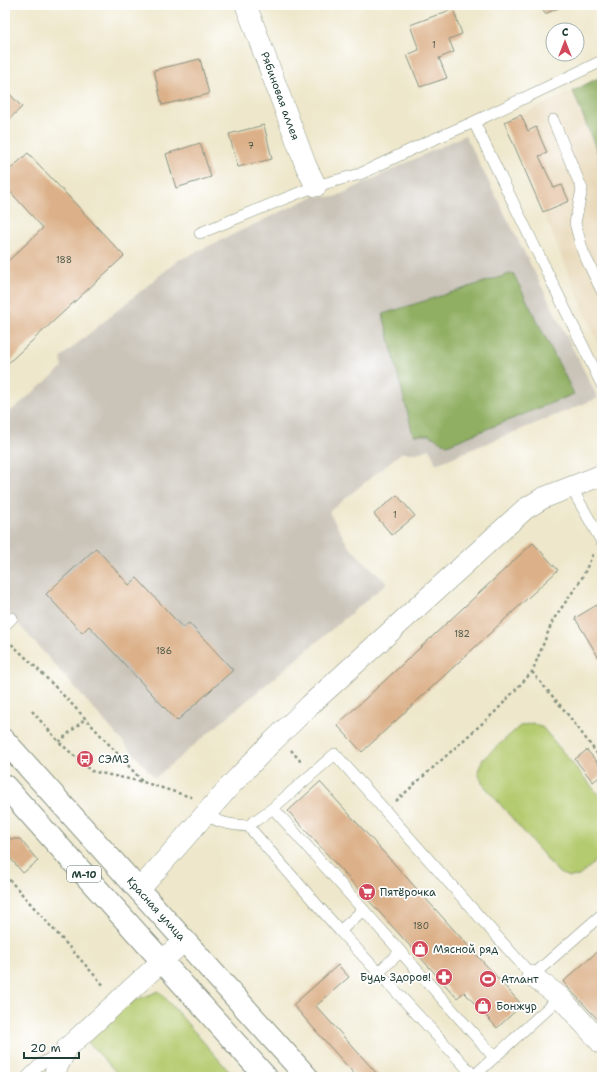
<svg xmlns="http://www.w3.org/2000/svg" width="607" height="1082" font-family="'Shantell Sans',sans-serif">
<rect width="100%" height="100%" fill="#fff"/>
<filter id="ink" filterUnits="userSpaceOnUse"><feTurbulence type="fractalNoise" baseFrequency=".025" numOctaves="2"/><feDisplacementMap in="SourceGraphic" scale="8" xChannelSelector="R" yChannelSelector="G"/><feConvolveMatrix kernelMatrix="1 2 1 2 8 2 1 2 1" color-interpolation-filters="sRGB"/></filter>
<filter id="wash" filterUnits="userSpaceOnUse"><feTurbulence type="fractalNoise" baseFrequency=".012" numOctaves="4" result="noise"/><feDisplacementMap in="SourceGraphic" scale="16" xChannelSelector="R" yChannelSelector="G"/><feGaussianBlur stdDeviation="0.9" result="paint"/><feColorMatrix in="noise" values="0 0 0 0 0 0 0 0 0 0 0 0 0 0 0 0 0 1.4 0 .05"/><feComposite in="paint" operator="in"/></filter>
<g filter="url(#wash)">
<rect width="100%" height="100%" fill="#eee7cb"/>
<!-- built -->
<path fill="#e8d9ba" d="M602 76V353L543 212 504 122 573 91Z"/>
<!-- industrial -->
<path fill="#c9c3b8" d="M465 135 598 398 436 464 430 449 417 453H401L329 512 349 547 387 583 155 778 5 609V416L62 368 61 357 177 261 314 196 335 197Z"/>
<!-- green -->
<path fill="#b5cb70" stroke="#6a8452" d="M532 723 543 728 602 799V856L579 876 569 877 559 873 482 783 478 771 483 759 520 726Z
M159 991 234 1077H121L86 1040 123 1005Z"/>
<!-- forest -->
<path fill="#90af62" stroke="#58764b" d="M602 76V164L573 91Z
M513 273 574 394 447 445 429 435H413L383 314Z"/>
<g id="blocks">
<!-- building -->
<path fill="#dcb189" d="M541 5H565L545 14Z
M453 9 462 34 449 39 454 52 439 58 447 78 420 87 407 55 419 50 410 25Z
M200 59 209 94 162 105 154 70Z
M5 89 22 107 5 123Z
M521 115 528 131 536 127 547 153 539 156 554 188 562 185 569 201 543 212 504 122Z
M264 125 272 159 238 167 229 134Z
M200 143 211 177 176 188 166 154Z
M28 153 124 256 5 366V264L43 228 5 186V174Z
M397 495 415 516 392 535 374 514Z
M533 543 558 570 362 752 337 725Z
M96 548 129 585 137 578 183 628 189 623 233 670 177 721 89 626 82 633 46 594Z
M602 602V663L575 618Z
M587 750 602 768V775L593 782 575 759Z
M320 782 522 1005 497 1028 464 992 457 998 288 811Z
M5 833 11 839H20L38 861 23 873 5 852Z
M599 950 602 953V1024L563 982Z
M338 965 349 977 316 1006 380 1077H357L293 1005Z"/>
</g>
</g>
<g filter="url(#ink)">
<use href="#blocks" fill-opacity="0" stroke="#869280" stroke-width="1"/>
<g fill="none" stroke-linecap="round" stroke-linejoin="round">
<defs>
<path id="service" d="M553 120 582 189 575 223 583 252 602 291
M474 122 602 385
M200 233 316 186 360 174 425 143 474 122 602 61
M571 487 602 542
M5 625 12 618
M273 808 494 1057
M205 814C218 823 232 825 248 826L340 931 475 1077
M248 826 273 808 335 754 532 976 600 916 602 919
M340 931 363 910
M378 973 400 952
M474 1076 560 997
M27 1077 39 1065 62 1052"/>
<path id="minor" d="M246 5 306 166 316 186
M139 890 229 787 269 745 310 705 525 509 543 498 602 475
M532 976 560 997 602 1044
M54 1077 56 1069 67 1048 185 940"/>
<path id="trunk" d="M5 741 307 1077
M5 786 266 1077"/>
</defs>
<!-- service casing -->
<use href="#service" stroke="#869280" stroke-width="12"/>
<!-- minor casing -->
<use href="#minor" stroke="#869280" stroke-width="22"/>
<!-- trunk casing -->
<use href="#trunk" stroke="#869280" stroke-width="24"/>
<!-- path -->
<path stroke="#869280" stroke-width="2.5" stroke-dasharray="3 3" stroke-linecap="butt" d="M7 640C55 684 99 733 143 782
M532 672 565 711 602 760
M32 711 59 742 91 771 143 782 194 798
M59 742 86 718
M291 750 302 763
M396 801 496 711 532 672 553 620 581 580 594 552
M5 875 105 987"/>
<!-- service -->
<use href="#service" stroke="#fff" stroke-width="11"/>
<!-- minor -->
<use href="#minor" stroke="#fff" stroke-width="21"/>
<!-- trunk -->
<use href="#trunk" stroke="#fff" stroke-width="22"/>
</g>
</g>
<!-- icons -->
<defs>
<symbol id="bus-disc" viewBox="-11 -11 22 22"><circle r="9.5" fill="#d1495b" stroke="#fff"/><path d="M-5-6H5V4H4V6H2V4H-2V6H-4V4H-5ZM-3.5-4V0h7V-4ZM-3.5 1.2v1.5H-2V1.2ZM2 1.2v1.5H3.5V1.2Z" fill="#fff"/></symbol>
<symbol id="supermarket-disc" viewBox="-11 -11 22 22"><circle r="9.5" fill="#d1495b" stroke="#fff"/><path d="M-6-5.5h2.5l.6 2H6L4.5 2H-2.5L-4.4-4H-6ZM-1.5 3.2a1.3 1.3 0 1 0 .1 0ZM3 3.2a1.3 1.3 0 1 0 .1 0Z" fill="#fff"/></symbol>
<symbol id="shop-disc" viewBox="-11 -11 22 22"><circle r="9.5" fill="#d1495b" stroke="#fff"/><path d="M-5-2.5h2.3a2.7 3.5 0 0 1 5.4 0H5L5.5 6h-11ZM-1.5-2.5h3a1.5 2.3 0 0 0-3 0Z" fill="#fff"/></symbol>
<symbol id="pharmacy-disc" viewBox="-11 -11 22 22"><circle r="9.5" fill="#d1495b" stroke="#fff"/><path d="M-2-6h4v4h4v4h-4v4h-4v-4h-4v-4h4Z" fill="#fff"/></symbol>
<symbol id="stadium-disc" viewBox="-11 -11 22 22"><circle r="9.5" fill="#d1495b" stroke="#fff"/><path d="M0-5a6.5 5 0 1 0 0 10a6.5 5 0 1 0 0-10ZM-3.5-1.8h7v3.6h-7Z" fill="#fff"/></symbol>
</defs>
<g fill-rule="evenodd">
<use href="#bus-disc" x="75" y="749" width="20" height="20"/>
<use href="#supermarket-disc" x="357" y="882" width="20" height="20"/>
<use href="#shop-disc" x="410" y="939" width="20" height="20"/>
<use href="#pharmacy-disc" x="434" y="967" width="20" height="20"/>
<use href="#stadium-disc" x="478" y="969" width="20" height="20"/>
<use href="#shop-disc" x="473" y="996" width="20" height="20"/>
</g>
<g text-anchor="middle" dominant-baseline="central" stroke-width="3.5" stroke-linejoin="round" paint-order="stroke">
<!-- number labels -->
<g font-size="9" fill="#4e5a49">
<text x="434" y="45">1</text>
<text x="251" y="146">7</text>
<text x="64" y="260">188</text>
<text x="395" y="515">1</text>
<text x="462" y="634">182</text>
<text x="164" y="651">186</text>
<text x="421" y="926">180</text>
</g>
<!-- shield labels -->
<rect fill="#fff" stroke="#627771" stroke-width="1" x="67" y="866" width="34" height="16" rx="3"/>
<g font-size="10" font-weight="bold" fill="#1f3d34">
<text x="84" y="874">М-10</text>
</g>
<!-- street labels -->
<g font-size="11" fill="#1f3d34" stroke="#fff">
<text transform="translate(280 96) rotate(70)">Рябиновая аллея</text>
<text transform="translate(156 909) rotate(48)">Красная улица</text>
</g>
<!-- poi labels -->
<g font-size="11" fill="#1f3d34" stroke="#fff" text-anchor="start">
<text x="98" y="759">СЭМЗ</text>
<text x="380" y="892">Пятёрочка</text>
<text x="433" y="949">Мясной ряд</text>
<text x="431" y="977" text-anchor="end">Будь Здоров!</text>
<text x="501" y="979">Атлант</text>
<text x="496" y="1006">Бонжур</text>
</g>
</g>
<!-- margin -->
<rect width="607" height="1082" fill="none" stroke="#fff" stroke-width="20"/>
<!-- north arrow -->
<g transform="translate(565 42)"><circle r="19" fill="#ffffff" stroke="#a5b1ae"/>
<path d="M0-3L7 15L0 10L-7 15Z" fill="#d1495b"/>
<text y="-6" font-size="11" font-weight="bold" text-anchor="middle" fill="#1f3d34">С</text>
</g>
<!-- scale -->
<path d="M24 1052v6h55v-6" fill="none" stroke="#1f3d34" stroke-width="2"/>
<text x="30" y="1052" font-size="12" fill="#1f3d34" stroke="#ffffff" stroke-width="3" paint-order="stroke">20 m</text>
</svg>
